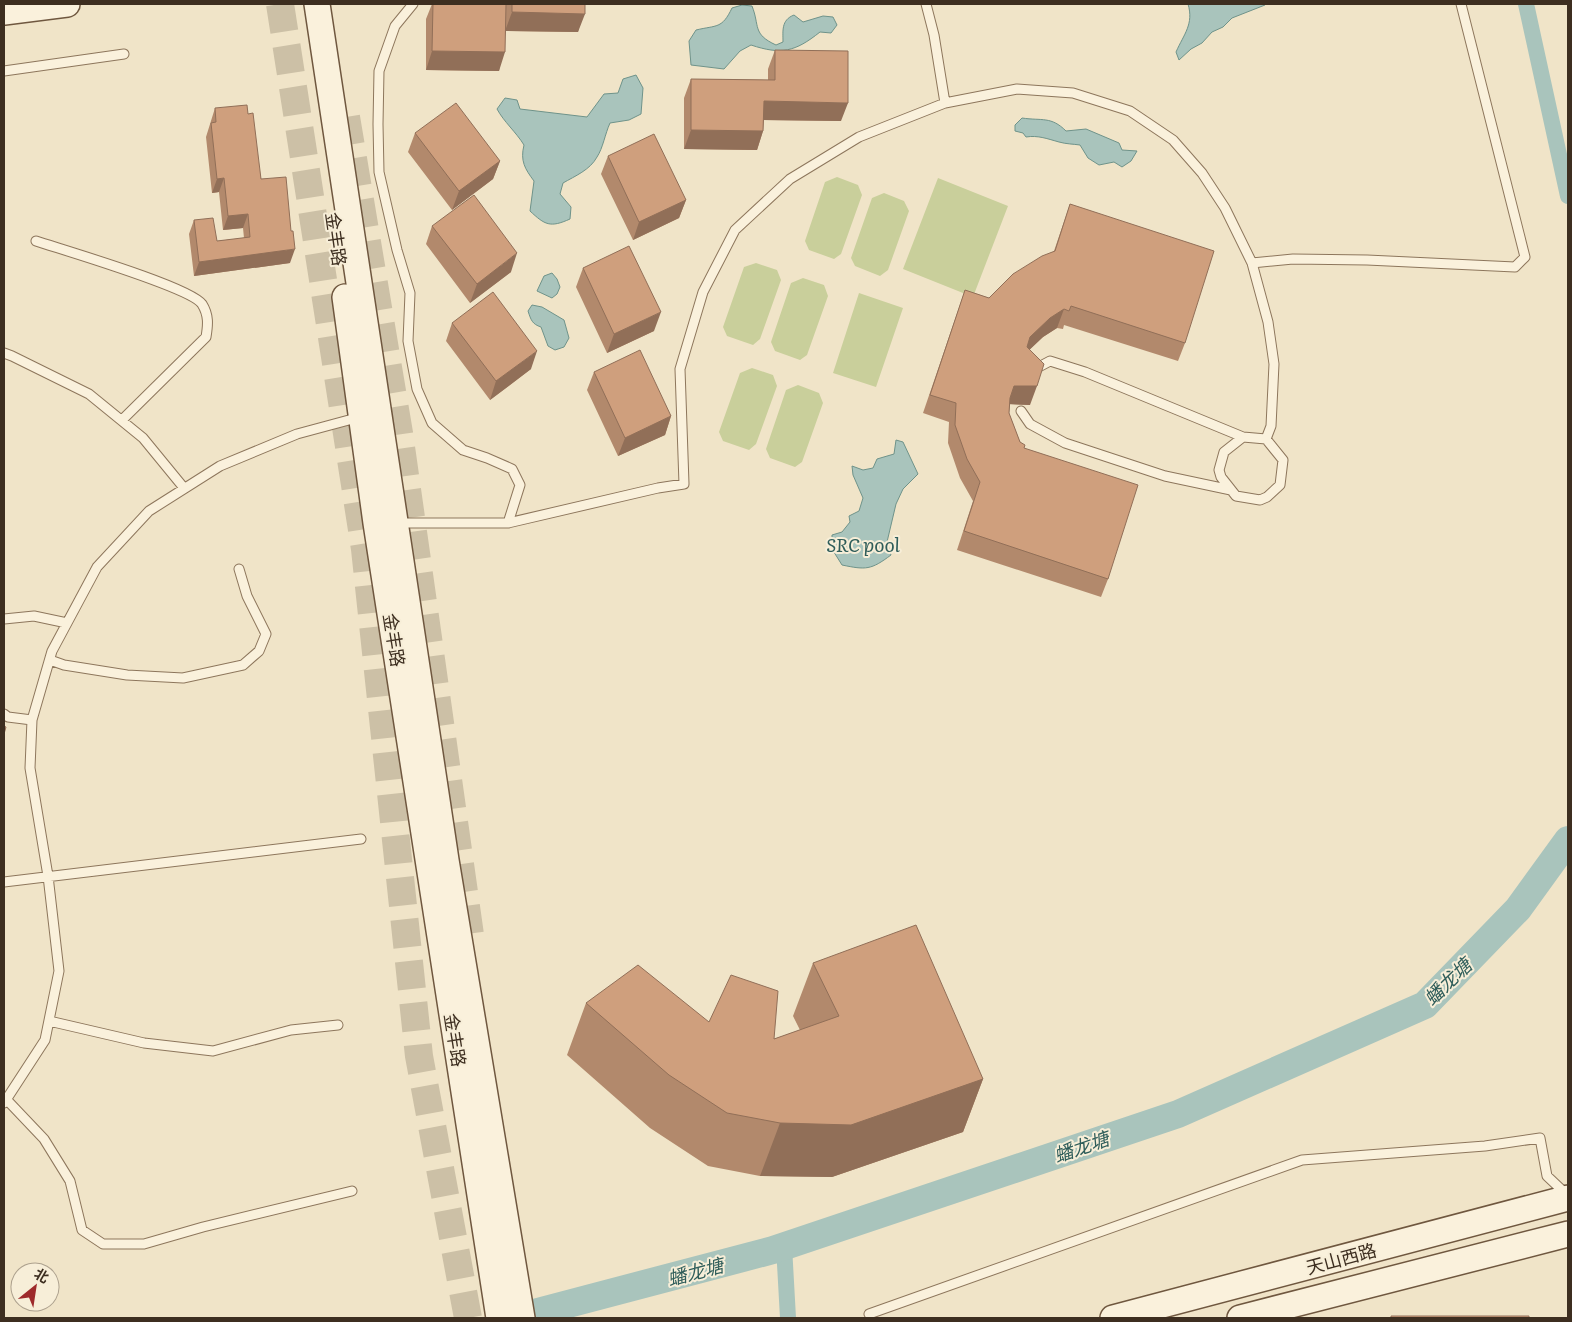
<svg xmlns="http://www.w3.org/2000/svg" width="1572" height="1322" font-family="Literata,'Noto Sans SC',serif">
<rect width="100%" height="100%" fill="#f0e4c8"/>
<!-- green -->
<path fill="#c9cf9b" d="M837 177 858 185 862 195 841 254 834 259 809 250 805 241 825 182Z
M938 178 1008 206 973 297 903 269Z
M884 193 904 201 909 211 888 270 880 276 855 266 851 258 872 198Z
M756 263 777 270 781 280 760 339 753 345 727 336 723 327 744 267Z
M803 278 824 285 828 296 807 355 800 360 775 351 771 342 791 283Z
M859 293 903 308 876 387 833 373Z
M752 368 773 375 777 386 756 444 749 450 723 441 719 432 740 373Z
M798 385 819 393 823 403 802 462 795 467 770 458 766 449 786 390Z"/>
<!-- water -->
<path fill="#a9c4bc" stroke="#6f938a" d="M1188 4H1264L1265 5 1232 18 1223 27 1212 32 1202 43 1191 49 1179 60 1176 52C1184 34 1194 24 1188 4Z
M742 5 752 6C760 26 752 34 776 45L783 42C783 31 781 20 794 15L803 22 823 16 833 17 837 25 831 33 820 32C795 52 781 55 751 45L740 51 724 69 691 65 689 41 696 30C717 25 722 29 732 8Z
M636 75 643 88 641 114 629 120 610 123C605 134 603 148 597 157 590 170 575 176 563 183L560 194 571 207 570 219C550 228 545 225 530 211L534 181C525 169 520 161 524 145 516 132 504 122 497 109L505 98 517 100 520 109 587 117 604 94 618 93 623 79Z
M1022 118C1042 121 1051 116 1066 131L1086 129 1119 143 1122 150 1137 151 1131 161 1122 167 1114 162 1099 165 1088 158 1080 145C1073 144 1066 144 1059 142 1048 139 1038 135 1026 137L1023 133 1015 131V125Z
M552 273 557 279 560 287 557 294 552 298 537 291 544 276Z
M532 305 542 307 564 320 569 338 564 347 555 350 548 346 541 327C532 324 531 320 528 311Z
M896 440 903 442 918 474 903 489 896 504 887 542 891 555C871 570 866 570 842 565L832 549V535L842 532 850 522 849 516 859 511 863 498 853 475 852 466 863 470 873 468 877 459 894 454Z"/>
<g fill="none" stroke-linecap="round" stroke-linejoin="round">
<!-- canal -->
<path stroke="#a9c4bc" stroke-width="16" d="M1526 4 1568 196
M784 1246 788 1318"/>
<!-- river -->
<path stroke="#a9c4bc" stroke-width="28" d="M515 1318 773 1250 1178 1114 1425 1005 1518 909 1568 840"/>
<!-- primary-tunnel -->
<path stroke="#ccc0a6" stroke-width="28" stroke-dasharray="28 14" stroke-linecap="butt" d="M280 4 365 549 419 1056 468 1318
M346 117 399 433 470 935"/>
<defs>
<path id="lane" d="M413 4 395 26 379 71 378 124 379 172 397 250 410 293 408 341 417 389 432 423 463 450 487 458 512 469 520 485 508 523
M4 71 124 54
M945 103 1017 89 1073 93 1130 111 1173 140 1202 173 1225 208 1252 263 1268 322 1274 364 1271 426 1266 439
M36 241C63 250 190 287 202 304 209 315 208 325 206 337L122 420
M1252 263 1293 259 1367 260 1515 267 1525 257 1461 4
M4 353 12 356 89 394 143 438 184 488
M1035 369 1050 361 1085 372 1243 437
M1021 411 1030 424 1065 443 1165 476 1231 490
M1243 437 1266 439 1283 460 1280 485 1267 497 1260 500 1236 496 1221 477 1219 470 1224 452Z
M397 523H508L658 488 684 484 680 369 703 292 735 230 790 179 859 137 945 103 934 35 926 4
M4 619 34 616 67 623
M50 660 64 665 127 675 183 678 243 665 259 651 266 634 247 596 239 569
M4 714 8 717 32 720
M4 882 361 839
M49 1021 144 1043 213 1051 291 1030 338 1025
M6 1099 44 1139 70 1181 82 1230 103 1244H144L203 1227 352 1191
M4 1103 45 1040 59 971 48 876 30 768 32 720 52 651 97 567 149 511 220 466 297 434 360 417
M869 1314 1302 1160 1485 1146 1540 1138 1547 1176 1566 1194"/>
<path id="secondary" d="M317 4 446 860 522 1318
M4 12 67 4
M345 297 376 523 499 1318
M1113 1318 1568 1198
M1240 1318 1568 1234"/>
</defs>
<!-- lane casing -->
<use href="#lane" stroke="#8d765c" stroke-width="11"/>
<!-- secondary casing -->
<use href="#secondary" stroke="#6f573f" stroke-width="28"/>
<!-- lane -->
<use href="#lane" stroke="#faf1dc" stroke-width="9"/>
<!-- secondary -->
<use href="#secondary" stroke="#faf1dc" stroke-width="25"/>
</g>
<!-- wall -->
<path fill="#b2896c" d="M432 4H585L578 32 506 31 499 71 426 70V19Z
M775 50 841 121 764 120 763 131 757 150 684 149V98L691 79 768 80V69Z
M215 108 248 114 261 179 290 263 194 276 189 234 194 220 217 241 244 238 243 228 223 230 219 192 212 193 206 137Z
M415 133 500 161 493 179 452 210 408 152Z
M608 156 686 200 679 218 633 240 601 174Z
M1070 204 1185 343 1178 361 1064 325 1063 329 1057 328 1043 337 1029 350 1030 405 1010 404 1009 413 1020 442 1108 579 1101 597 957 550 973 501 960 478 948 443 949 422 923 413 965 290 989 298 1054 251Z
M432 226 511 272 470 303 426 244Z
M583 268 654 331 607 353 576 287Z
M452 323 531 369 490 400 446 341Z
M594 372 671 416 665 435 618 456 587 390Z
M813 963 983 1079 963 1132 832 1177 760 1176 708 1166 650 1128 567 1055 586 1003 709 1022 774 1039 800 1030 793 1016Z"/>
<!-- shaded-wall -->
<path fill="#916f58" d="M512 12 585 14 578 32 505 31Z
M432 51 505 52 499 71 426 70Z
M764 101 848 103 841 121 757 120Z
M691 130 763 131 757 150 684 149Z
M500 161 493 179 452 210 459 191Z
M224 178 219 192 212 193 217 179Z
M686 200 679 218 633 240 639 222Z
M248 214 243 228 223 230 228 216Z
M295 249 290 263 194 276 199 262Z
M517 253 511 272 470 303 477 284Z
M1064 309 1057 328 1043 337 1023 356 1030 337 1050 318Z
M661 312 654 331 607 353 614 334Z
M537 351 531 369 490 400 496 381Z
M1014 386H1037L1030 405 1007 404Z
M671 416 665 435 618 456 625 438Z
M983 1079 963 1132 832 1177 760 1176 780 1123Z"/>
<!-- building -->
<path fill="#cf9f7d" stroke="#916f58" d="M433 4H506L505 52 432 51Z
M512 4H585V14L512 12Z
M775 50 848 51V103L764 101 763 131 691 130V79L775 80Z
M456 103 500 161 459 191 415 133Z
M247 105 248 114 253 113 261 179 286 177 291 231H293L295 249 199 262 194 220 213 218 217 241 250 237 248 214 228 216 224 178 217 179 211 123 216 122 215 108Z
M654 134 686 200 639 222 608 156Z
M474 195 517 253 477 284 432 226Z
M1070 204 1214 251 1185 343 1071 306 1069 311 1064 309 1050 318 1030 337 1027 347 1044 364 1037 386H1014L1010 398 1009 413 1020 442 1025 445 1024 448 1138 485 1108 579 964 531 980 482 967 459 955 425 956 403 930 395 965 290 989 298 1013 274 1042 256 1055 251Z
M629 246 661 312 614 334 583 268Z
M493 292 537 351 496 381 452 323Z
M640 350 671 416 625 438 594 372Z
M4 726 6 727 4 734Z
M916 925 983 1079 851 1125 780 1123 727 1113 669 1075 586 1003 638 965 709 1022 731 975 778 991 774 1039 839 1016 813 963Z
M1391 1316H1529V1318H1391Z"/>
<g text-anchor="middle" dominant-baseline="central" stroke-width="4" stroke-linejoin="round" paint-order="stroke">
<!-- street labels -->
<g font-size="18" fill="#3d2e20" stroke="#f7eed8">
<text transform="translate(337 239) rotate(82)">金丰路</text>
<text transform="translate(395 640) rotate(81)">金丰路</text>
<text transform="translate(456 1040) rotate(81)">金丰路</text>
<text transform="translate(1341 1258) rotate(-15)">天山西路</text>
</g>
<!-- water labels -->
<g font-size="19" font-style="italic" fill="#2f5d5a" stroke="#f7eed8">
<text x="863" y="544">SRC pool</text>
<text transform="translate(1447 981) rotate(-44)">蟠龙塘</text>
<text transform="translate(1081 1146) rotate(-19)">蟠龙塘</text>
<text transform="translate(695 1271) rotate(-15)">蟠龙塘</text>
</g>
</g>
<!-- border -->
<rect width="1572" height="1322" fill="none" stroke="#3d2e20" stroke-width="10"/>
<!-- north arrow -->
<g transform="translate(35 1287) rotate(30)"><circle r="24" fill="#f7eed8" stroke="#ada18e"/>
<path d="M0-4L9 19L0 12L-9 19Z" fill="#9e2a2b"/>
<text y="-8" font-size="14" font-weight="bold" text-anchor="middle" fill="#3d2e20">北</text>
</g>
</svg>
